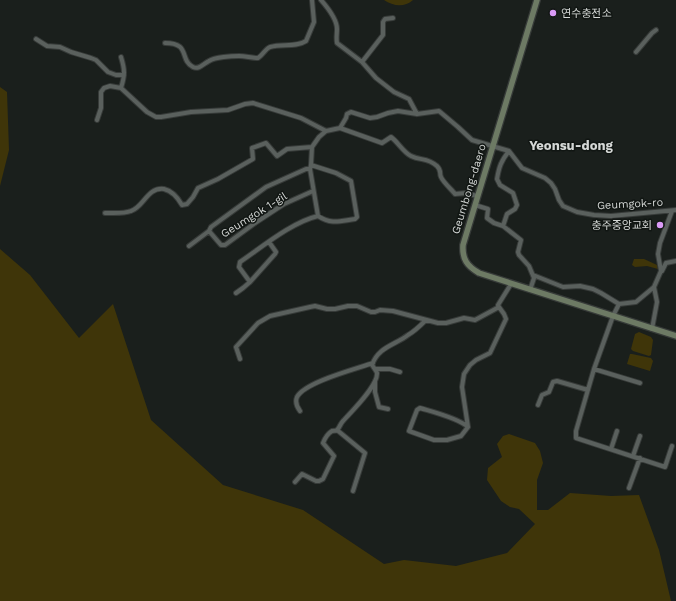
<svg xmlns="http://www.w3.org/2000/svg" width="676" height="601" font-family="'Work Sans','Noto Sans KR',sans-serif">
<rect width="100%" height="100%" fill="#1a1f1c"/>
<!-- green -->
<path fill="#3f3509" d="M384 0H413C404 8 393 6 384 0Z
M0 87 7 92 9 150 0 186Z
M0 249 30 275 79 338 113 304 151 420 223 485 303 510 384 564 404 560 456 566 507 553 535 524 519 509 510 507 501 501 487 480 488 468 502 457 497 444 503 436 509 434 535 443 540 451 543 463 537 480V510H548L570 493 611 496 639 495 659 550 671 601H0Z
M634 259H644L657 265 658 269 647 266 635 267 632 265Z
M639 332 651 337 653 340 651 355 649 356 633 351 631 349 635 334Z
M630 354H632L651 358 653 361 650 371 627 364Z"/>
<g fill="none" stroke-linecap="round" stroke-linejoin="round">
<defs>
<path id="street" d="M321 0C328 8 337 19 337 29 337 35 336 37 337 43L362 62 376 78 394 92 409 99 417 114
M36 39 47 46 60 47 71 52 91 58 96 60 108 72 116 75H124
M165 43C191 43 179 60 193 67 199 70 203 64 209 61 215 57 232 56 239 56 246 56 251 58 258 58 263 55 265 49 270 47 282 43 295 48 306 41L314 22 312 0
M636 52 652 33 656 30
M121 57C125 70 125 75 121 88
M362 62 383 35V22L385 19 393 18
M97 120 101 108V92L104 88 110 86 121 88 147 112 156 117H161L191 112 228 110 245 104 253 103 301 118 326 131
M340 128 382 143 391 137C398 142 403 152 411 156 421 161 427 157 437 166 442 171 439 173 441 177 443 182 452 190 455 194L466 193 477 196
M311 165 336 173 351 181 357 217 355 219C340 221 332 225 318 216L310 169 311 165 312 147 319 137 326 131 340 128 346 118 347 114 351 112 370 118 377 117 388 113 398 111 417 114 439 111 458 127 472 140 509 151 522 168 545 178 551 183 555 189 559 200 563 206 577 212 594 215 611 216 676 210
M310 169H306L266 187 211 227 209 231 221 245H225L255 223 284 204 313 191
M475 205 488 209 487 218 494 223 503 226 521 240 518 252 519 255 529 266 534 278 530 290
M105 213C114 213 123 214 131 211 144 207 147 187 164 189 173 191 178 198 182 205L187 204 193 197 198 188 218 179 253 159 252 148 266 143 277 156 287 149 312 147
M503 226 507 214 515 209 517 205 513 193 500 185 497 179C499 167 501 161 509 151
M269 242 276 252 275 254 250 282 239 267 240 262C262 247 292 222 318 216
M189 246 209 231
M662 271 666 263 676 261
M533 275 563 287 580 286 593 289 601 293 619 304
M654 287 636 302 619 304 613 316 594 369 576 431V438L665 467 672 446
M236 293 243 288 250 282
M652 329 657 302 654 287 661 271 658 254 660 243 672 211
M240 359 236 347 258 323 270 316 310 307 315 306 327 309H335L348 306H357L371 312H375L380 310 393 311 438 323H446L464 318 475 320 499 307 498 305 511 284
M375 369H390L400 372
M594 369 640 383
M375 381V392L379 407 388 409
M538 405 542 395 549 392 553 382 557 381 588 390
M300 411C297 407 295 402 297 397 305 382 356 369 373 363
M468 427C458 418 433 412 420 408L417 410 409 431 434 440H447L461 436 468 427 462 387 464 374 470 365 476 360 490 353 506 319 504 314 499 307
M337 430 365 453 353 491
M611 449 617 431
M633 456 640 436
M295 482 302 474 316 481H319L323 479 334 456 323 443C325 438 327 434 332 431 336 430 335 432 338 429 340 426 341 423 343 421 351 412 378 386 377 373 376 370 374 368 372 365 378 347 395 345 408 335 415 331 420 326 426 320
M629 488 640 458"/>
<path id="secondary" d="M537 0 463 245C462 259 467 266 479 273L676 336"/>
</defs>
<!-- street casing -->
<use href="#street" stroke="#373b39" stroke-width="6"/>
<!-- secondary casing -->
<use href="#secondary" stroke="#373b39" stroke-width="8"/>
<!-- street -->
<use href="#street" stroke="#5a605d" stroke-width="4"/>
<!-- secondary -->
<use href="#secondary" stroke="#6d7a64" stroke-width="5.5"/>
</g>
<!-- markers -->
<g fill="#da9af6" stroke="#111613" stroke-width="1.5">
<circle cx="553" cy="13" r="4"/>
<circle cx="660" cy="225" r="4"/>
</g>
<g text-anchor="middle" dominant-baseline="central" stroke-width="3" stroke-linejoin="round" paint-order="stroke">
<!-- poi labels -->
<g font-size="11" fill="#d5d8d6" stroke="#111613" text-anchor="start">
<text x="561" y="13">연수충전소</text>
<text x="652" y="225" text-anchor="end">충주중앙교회</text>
</g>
<!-- street labels -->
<g font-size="11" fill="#d5d8d6" stroke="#111613">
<text transform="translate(469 189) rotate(-73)">Geumbong-daero</text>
<text transform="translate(630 204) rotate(-3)">Geumgok-ro</text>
<text transform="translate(254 215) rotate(-32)">Geumgok 1-gil</text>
</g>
<!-- quarter labels -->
<g font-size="13" font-weight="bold" fill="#d5d8d6" stroke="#111613">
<text x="571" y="145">Yeonsu-dong</text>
</g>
</g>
</svg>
